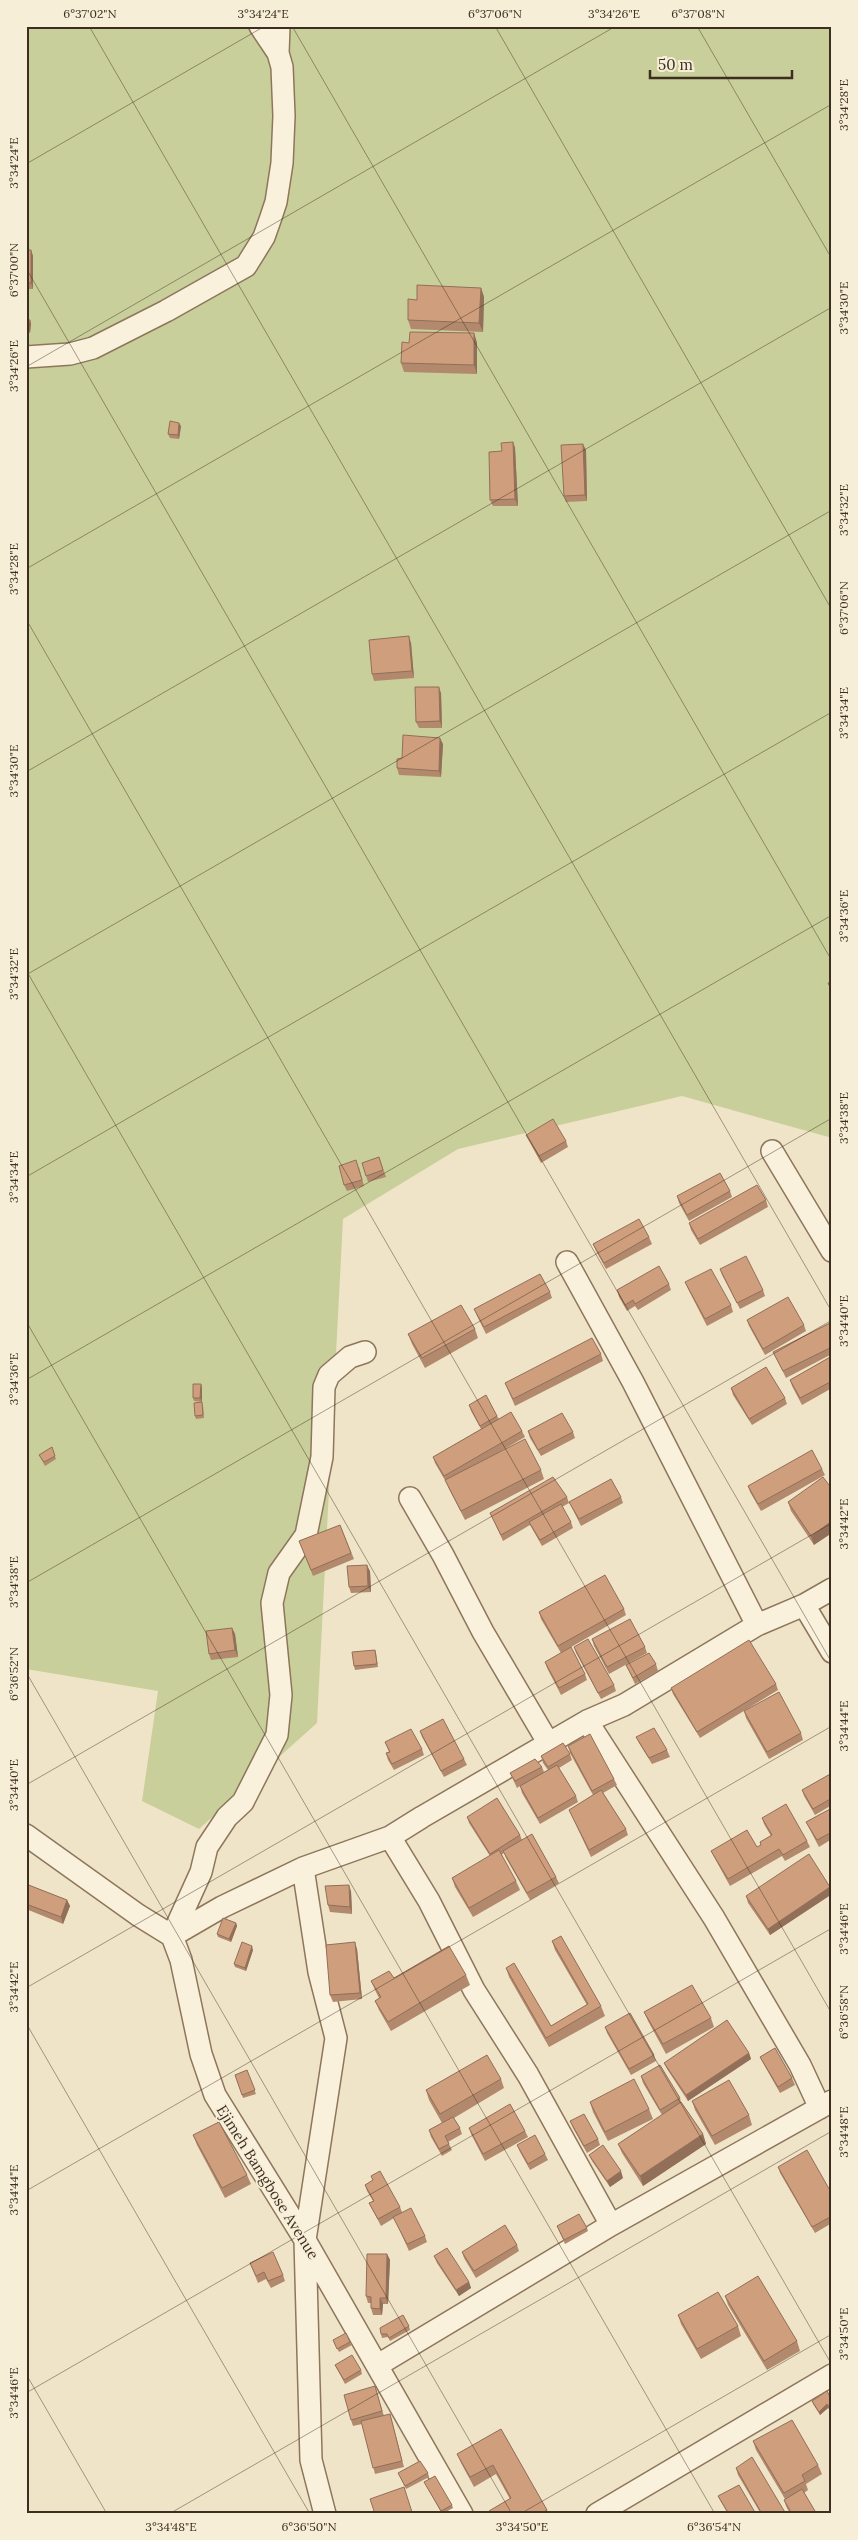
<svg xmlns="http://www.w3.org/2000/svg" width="858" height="2540" font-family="Lora,serif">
<rect width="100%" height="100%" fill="#f0e4c8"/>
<!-- green -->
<path fill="#c9cf9b" d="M26 26H832V1138L682 1096 458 1149 343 1219 317 1723 199 1829 142 1801 158 1691 26 1669Z"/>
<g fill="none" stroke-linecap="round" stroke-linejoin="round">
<defs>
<path id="minor" d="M260 26 278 53
M26 357 70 354 93 348 166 311 246 266 264 237 270 220 276 202 282 163 284 116 282 67 278 53 279 26
M772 1151 832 1251
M567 1262 633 1382 757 1625
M410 1498 443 1555 483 1632 549 1744
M804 1605 832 1652
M587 1721 714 1918 800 2065 820 2108
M26 1835 138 1915 172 1936 181 1960 201 2054 215 2095 305 2240 462 2514
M390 1837 429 1901 474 1990 528 2075 611 2225 832 2101
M303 1868 319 1972 336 2038 305 2240 311 2460 325 2514
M172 1936 222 1907 303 1868 390 1837 422 1817 587 1721 624 1705 757 1625 804 1605 832 1589
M172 1936 201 1872 207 1847 227 1817 243 1802 277 1735 281 1695 272 1603 279 1573 306 1535 322 1457 324 1387 329 1375 350 1357 365 1352
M378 2365 611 2225
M597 2514 832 2375"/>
</defs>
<!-- minor casing -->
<use href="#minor" stroke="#8d765c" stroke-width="24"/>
<!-- minor -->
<use href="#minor" stroke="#faf1dc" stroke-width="21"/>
</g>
<!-- wall -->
<path fill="#b2896c" d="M26 250H31L33 256V289H26Z
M481 288 484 297 483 332 411 329 408 320 417 300Z
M26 319 31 323 30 333 26 332Z
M474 333 477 343V374L404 372 401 363 409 343Z
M181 426 179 439 170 438 168 434Z
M513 442 515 448 518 506H493L490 500 502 451Z
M586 450 587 501 566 502 564 496Z
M411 643 414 678 374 681 372 674Z
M441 693 442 728H419L416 722Z
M443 744 441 777 399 775 397 768Z
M526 1135 566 1141 568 1147 541 1163 529 1141Z
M379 1157 386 1177 368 1182 362 1163Z
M359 1167 364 1186 347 1191 344 1185Z
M730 1191 732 1197 689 1221 679 1203 677 1196Z
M766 1200 768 1207 700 1245 691 1230 689 1223Z
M649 1237 652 1244 606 1269 596 1251 593 1244Z
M720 1269 763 1290 765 1296 740 1309 722 1275Z
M685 1282 731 1305 733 1312 707 1326 688 1289Z
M669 1284 671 1290 638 1310 635 1306 627 1311 619 1297 617 1290Z
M550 1292 552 1298 486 1334 477 1316 474 1309Z
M747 1320 804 1325 806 1331 765 1355 749 1326Z
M832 1322V1354L786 1378 773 1352Z
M475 1329 478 1338 425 1368 412 1344 408 1334Z
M601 1354 603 1361 515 1406 505 1383Z
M832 1356V1388L802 1405 792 1386 790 1380Z
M201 1384 202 1388V1402L194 1401 193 1398Z
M731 1388 785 1398 787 1404 752 1425 733 1395Z
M203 1405 204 1418 196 1419 195 1416Z
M469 1405 497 1416 499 1419 522 1431 525 1437 491 1457 541 1470 544 1479 465 1520 449 1489 446 1482 435 1463 433 1457 481 1429 471 1411Z
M528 1431 573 1432 575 1438 541 1456 530 1438Z
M52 1447 56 1459 45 1466 39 1455Z
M822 1469 825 1475 761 1511 750 1492 748 1486Z
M832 1489 814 1545 791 1511 788 1502Z
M567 1497 569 1503 562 1507 571 1522 573 1528 542 1546 530 1525 503 1541 490 1513Z
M621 1497 623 1503 581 1526 569 1502Z
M340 1525 354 1559 313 1576 299 1541Z
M370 1571 371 1592 351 1593 349 1587Z
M624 1609 626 1615 561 1653 541 1619 539 1612Z
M232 1628 235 1634 238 1657 211 1660 209 1654Z
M592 1639 645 1647 647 1653 609 1674 594 1646Z
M574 1647 614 1685 616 1691 601 1699 576 1653Z
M375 1650 376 1653 378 1667 355 1670 354 1666Z
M545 1662 585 1674 587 1680 561 1695 547 1668Z
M656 1664 658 1671 635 1684 626 1665Z
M776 1684 778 1690 700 1738 673 1694 671 1688Z
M744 1711 801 1733 803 1740 769 1759 746 1718Z
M420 1731 464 1759 467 1765 444 1777 422 1737Z
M636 1737 667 1750 670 1757 652 1764 639 1743Z
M385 1742 422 1749 424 1755 394 1770 388 1760 386 1753 389 1752Z
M568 1746 614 1779 617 1785 603 1793 626 1829 628 1835 591 1857 569 1810 593 1795 570 1753Z
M570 1754 572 1760 559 1768 576 1796 578 1802 540 1824 522 1793 520 1786 517 1788 510 1773 542 1767 544 1772 548 1770 543 1763 541 1756Z
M832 1773V1805L815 1815 804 1796 802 1790Z
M832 1808V1839L819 1847 809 1828 806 1822Z
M467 1817 520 1835 522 1840 556 1877 559 1883 530 1900 506 1858 504 1853 501 1855 516 1881 520 1890 473 1917 455 1887 452 1878 490 1856 469 1823Z
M762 1818 807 1841 810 1847 785 1861 782 1856 730 1886 714 1857 711 1851 757 1847 761 1845 760 1842 771 1836 764 1824Z
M26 1884 67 1900 70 1906 63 1924 26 1909Z
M830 1887 832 1894 770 1935 748 1903 746 1896Z
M351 1891 352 1914 330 1912 328 1905Z
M236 1923 237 1926 231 1942 218 1937 217 1934Z
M552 1941 601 2006 605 2016 549 2047 509 1977 506 1968 551 2026 587 2005 555 1950Z
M357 1949 362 1999 333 2002 330 1995Z
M253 1950 246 1971 235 1967 234 1964Z
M466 1975 470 1985 391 2031 379 2010 375 2001 379 1998 375 1990 371 1981 394 1978Z
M644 2012 711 2018 714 2027 666 2054 648 2021Z
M605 2027 654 2055 656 2061 631 2075 607 2033Z
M749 2053 751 2059 688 2101 667 2069 664 2063Z
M760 2057 792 2078 795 2085 780 2093 763 2063Z
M247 2070 256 2094 243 2098 235 2075Z
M641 2076 680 2098 681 2102 703 2134 706 2144 643 2186 622 2153 618 2144 662 2115 643 2083Z
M501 2079 504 2088 454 2118 460 2128 462 2134 448 2142 452 2150 442 2156 431 2137 429 2130 442 2123 429 2100 426 2090Z
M692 2101 749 2115 752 2125 715 2145 695 2110Z
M590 2102 649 2109 653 2119 608 2141 593 2112Z
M570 2121 598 2139 600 2145 587 2153 573 2128Z
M469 2128 525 2131 528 2137 485 2161 471 2134Z
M193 2135 247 2175 251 2184 225 2198 197 2145Z
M517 2145 545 2154 548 2160 530 2170 520 2152Z
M589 2155 623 2178 610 2187 592 2161Z
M778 2167 832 2194V2223L815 2233 780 2173Z
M371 2176 400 2207 402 2212 425 2236 427 2242 409 2251 394 2218 381 2226 372 2209 369 2203 373 2201 367 2191 365 2185 373 2181Z
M557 2226 587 2228 588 2231 565 2244Z
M517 2245 519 2251 476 2278 464 2258 462 2252Z
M387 2254 390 2260 388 2304H383L382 2315H373L371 2308V2303H368L366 2296Z
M434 2256 469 2282 471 2288 459 2296 437 2263Z
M250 2263 283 2275 285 2281 271 2288 266 2279 258 2283Z
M725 2296 797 2341 800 2351 767 2370 728 2305Z
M678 2315 738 2326 741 2336 701 2359 681 2324Z
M409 2326 410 2330 390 2341 388 2337 382 2338 381 2334Z
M333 2340 350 2342 352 2345 339 2352Z
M335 2365 361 2370 362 2374 345 2384Z
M375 2386 384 2416 390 2414 392 2421 404 2467 375 2474 362 2424 353 2426 351 2420Z
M832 2400V2408L829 2409 828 2408 820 2415 813 2404 812 2401Z
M501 2429 547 2510 549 2514H490L489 2511 510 2499 496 2474 474 2487 461 2463 457 2454Z
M753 2441 818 2465 822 2474 806 2484 808 2490 804 2493 816 2514H790L786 2506 784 2500 785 2499 756 2450Z
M736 2468 786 2514H761L738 2475Z
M398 2473H428L429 2477 406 2489Z
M424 2482 452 2505 453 2508 442 2514Z
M718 2496 756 2514H728L721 2502Z"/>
<!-- shaded-wall -->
<path fill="#916f58" d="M31 250 33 256V289L31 283Z
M481 288 484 297 483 332 479 323Z
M30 320 31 323 30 333 29 329Z
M474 333 477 343V374L474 365Z
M179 423 181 426 179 439 178 435Z
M513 442 515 448 518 506 515 499Z
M583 444 586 450 587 501 585 495Z
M409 636 411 643 414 678 412 671Z
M439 687 441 693 442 728 440 721Z
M440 738 443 744 441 777 439 771Z
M201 1384 202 1388V1402L200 1398Z
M832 1521V1533L814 1545 811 1536Z
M367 1565 370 1571 371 1592 368 1586Z
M232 1628 235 1634 238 1657 235 1650Z
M349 1885 351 1891 352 1914 350 1907Z
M830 1887 832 1894 770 1935 768 1929Z
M67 1900 70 1906 63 1924 61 1917Z
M236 1923 237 1926 231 1942 229 1939Z
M355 1942 357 1949 362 1999 360 1993Z
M252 1946 253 1950 246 1971 245 1968Z
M749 2053 751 2059 688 2101 686 2095Z
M703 2134 706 2144 643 2186 640 2176Z
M26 2140 28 2146V2163L26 2159Z
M621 2171 623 2178 610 2187 607 2181Z
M387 2254 390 2260 388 2304 386 2298Z
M469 2282 471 2288 459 2296 456 2290Z
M380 2298 383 2304 382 2315 380 2309Z
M827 2404 828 2408 820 2415 819 2412Z
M832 2404V2408L829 2409 828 2406Z"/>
<!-- building -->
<path fill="#cf9f7d" stroke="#916f58" d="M26 250H31V283H26Z
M417 285 481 288 479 323 408 320V299L417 300Z
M26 319 30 320 29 329H26Z
M410 332 474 333V365L401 363 402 342 409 343Z
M170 421 179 423 178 435 168 434Z
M513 442 515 499 490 500 489 452 502 451 501 443Z
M583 444 585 495 564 496 561 445Z
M409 636 412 671 372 674 369 640Z
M415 687H439L440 721 416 722Z
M403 735 440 738 439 771 397 768V759L402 758Z
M832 981V991L828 983Z
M553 1119 566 1141 539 1156 526 1135Z
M379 1157 383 1170 366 1176 362 1163Z
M356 1160 362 1180 344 1185 339 1166Z
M720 1173 730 1191 687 1215 677 1196Z
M757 1185 766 1200 698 1239 689 1223Z
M639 1219 649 1237 604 1263 593 1244Z
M746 1256 763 1290 737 1303 720 1269Z
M659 1266 669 1284 635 1304 633 1300 625 1305 617 1290Z
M711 1269 731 1305 705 1319 685 1282Z
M540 1274 550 1292 484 1327 474 1309Z
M788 1297 804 1325 763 1349 747 1320Z
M461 1305 475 1329 422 1358 408 1334Z
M832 1322V1347L783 1371 773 1352Z
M592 1338 601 1354 513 1399 505 1383Z
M832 1356V1381L800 1398 790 1380Z
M766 1367 785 1398 749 1419 731 1388Z
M193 1384H201L200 1398H193Z
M486 1395 497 1416 480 1426 469 1405Z
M202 1402 203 1415 195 1416 194 1403Z
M511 1412 522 1431 444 1476 433 1457Z
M562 1413 573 1432 538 1450 528 1431Z
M525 1439 541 1470 461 1511 445 1480Z
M52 1447 55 1456 44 1462 39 1455Z
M812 1450 822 1469 758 1504 748 1486Z
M553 1477 567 1497 501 1535 490 1513Z
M823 1477 832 1489V1521L811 1536 788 1502Z
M611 1479 621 1497 579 1519 569 1502Z
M561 1504 571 1522 540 1540 529 1522Z
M340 1525 351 1553 311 1570 299 1541Z
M367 1565 368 1586 349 1587 347 1566Z
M605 1575 624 1609 558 1646 539 1612Z
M630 1619 645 1647 607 1667 592 1639Z
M232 1628 235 1650 209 1654 206 1631Z
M588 1639 614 1685 598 1693 574 1647Z
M749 1640 776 1684 697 1732 671 1688Z
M571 1647 585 1674 559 1688 545 1662Z
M375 1650 377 1664 354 1666 352 1652Z
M649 1653 656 1664 633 1678 626 1665Z
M779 1692 801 1733 767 1752 744 1711Z
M443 1719 464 1759 441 1771 420 1731Z
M654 1728 667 1750 649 1758 636 1737Z
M411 1729 422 1749 392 1764 386 1753 390 1752 385 1742Z
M590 1734 614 1779 592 1791 568 1746Z
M563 1743 570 1754 548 1767 541 1756Z
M535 1759 542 1767 515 1781 510 1773Z
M557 1765 576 1796 538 1818 520 1786Z
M832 1773V1798L813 1809 802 1790Z
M601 1790 626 1829 589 1850 569 1810Z
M497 1798 520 1835 490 1854 467 1817Z
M786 1804 807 1841 783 1855 779 1849 728 1879 711 1851 747 1830 757 1847 761 1845 760 1842 772 1835 762 1818Z
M832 1808V1832L817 1840 806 1822Z
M532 1834 556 1877 527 1893 503 1851Z
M499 1850 516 1881 469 1908 452 1878Z
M809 1854 830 1887 768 1929 746 1896Z
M26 1884 67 1900 61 1917 26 1904Z
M349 1885 350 1907 328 1905 325 1886Z
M223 1918 236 1923 229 1939 217 1934Z
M561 1936 601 2006 546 2038 506 1968 514 1963 551 2026 588 2004 552 1941Z
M242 1942 252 1946 245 1968 234 1964Z
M355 1942 360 1993 330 1995 326 1945Z
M449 1946 466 1975 388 2022 375 2001 381 1997 371 1981 389 1971 394 1978Z
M692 1985 711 2018 663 2044 644 2012Z
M630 2013 654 2055 629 2069 605 2027Z
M727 2020 749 2053 686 2095 664 2063Z
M775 2048 792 2078 778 2087 760 2057Z
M487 2055 501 2079 440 2114 426 2090Z
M660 2065 680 2098 660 2110 641 2076Z
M247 2070 255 2090 242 2095 235 2075Z
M634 2079 649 2109 605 2132 590 2102Z
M729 2080 749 2115 712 2136 692 2101Z
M681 2102 703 2134 640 2176 618 2144Z
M510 2104 525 2131 483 2154 469 2128Z
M584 2114 598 2139 584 2146 570 2121Z
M453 2117 460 2128 445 2136 449 2144 439 2149 429 2130Z
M219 2122 247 2175 222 2188 193 2135Z
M535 2135 545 2154 528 2164 517 2145Z
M603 2145 621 2171 607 2181 589 2155Z
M807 2150 832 2194V2216L812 2227 778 2167Z
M380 2171 400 2207 378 2219 369 2203 374 2201 365 2185 373 2180 371 2176Z
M411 2208 425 2236 407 2244 393 2217Z
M579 2214 587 2228 564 2240 557 2226Z
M505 2225 517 2245 474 2271 462 2252Z
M447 2248 469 2282 456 2290 434 2256Z
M273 2252 283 2275 268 2281 264 2272 256 2276 250 2263Z
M367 2254H387L386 2298H380V2309L371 2308V2297L366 2296Z
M758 2276 797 2341 764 2361 725 2296Z
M718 2292 738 2326 697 2349 678 2315Z
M403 2315 409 2326 389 2338 387 2334H381L380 2328Z
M346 2333 350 2342 337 2349 333 2340Z
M352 2355 361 2370 344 2380 335 2365Z
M375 2386 382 2411 351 2420 344 2395Z
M827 2391 832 2400V2404L828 2406 827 2404 819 2412 812 2401Z
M390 2414 402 2461 373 2468 361 2421Z
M792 2420 818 2465 802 2475 805 2481 784 2493 753 2441Z
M501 2429 547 2510 540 2514H491L489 2511 511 2498 493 2465 470 2477 457 2454Z
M752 2457 786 2514H762L736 2468Z
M420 2461 428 2473 405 2486 398 2473Z
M435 2476 452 2505 441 2511 424 2482Z
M739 2485 756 2514H729L718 2496Z
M404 2487 412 2512 408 2514H375L370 2499Z
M802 2489 815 2511 809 2514H792L784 2500Z"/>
<!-- ticks -->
<path fill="none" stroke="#3d2e20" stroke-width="1" stroke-opacity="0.45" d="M89 26 832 1312M292 26 832 961M495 26 832 610M697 26 832 259M26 164 265 26M26 268 832 1663M26 367 616 26M26 569 832 104M26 619 832 2014M26 772 832 307M26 970 832 2365M26 975 832 510M26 1177 832 712M26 1321 715 2514M26 1380 832 915M26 1583 832 1118M26 1672 512 2514M26 1785 832 1320M26 1988 832 1523M26 2023 310 2514M26 2191 832 1726M26 2374 107 2514M26 2393 832 1928M169 2514 832 2131M520 2514 832 2334"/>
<g text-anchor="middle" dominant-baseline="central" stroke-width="4" stroke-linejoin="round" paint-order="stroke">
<!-- street labels -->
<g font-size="15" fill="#3d2e20" stroke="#f7eed8">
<text transform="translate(268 2182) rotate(58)">Ejimeh Bamgbose Avenue</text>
</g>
</g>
<!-- border -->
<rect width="858" height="2540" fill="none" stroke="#f7eed8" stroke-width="55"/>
<!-- scale -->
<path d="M650 70v8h142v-8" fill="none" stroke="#3d2e20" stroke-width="2.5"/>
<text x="658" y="70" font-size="15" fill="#3d2e20" stroke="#f7eed8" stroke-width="4" paint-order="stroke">50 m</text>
<rect x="28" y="28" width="802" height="2484" fill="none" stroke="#3d2e20" stroke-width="2"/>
<g font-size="12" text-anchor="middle" fill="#3d2e20">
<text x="90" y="18">6°37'02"N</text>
<text x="263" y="18">3°34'24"E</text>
<text x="495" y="18">6°37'06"N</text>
<text x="614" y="18">3°34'26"E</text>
<text x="698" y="18">6°37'08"N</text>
<text transform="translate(844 105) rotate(-90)" y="4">3°34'28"E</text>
<text transform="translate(14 163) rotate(-90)" y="4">3°34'24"E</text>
<text transform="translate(14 270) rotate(-90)" y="4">6°37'00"N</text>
<text transform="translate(844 308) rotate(-90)" y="4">3°34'30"E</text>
<text transform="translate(14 366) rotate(-90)" y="4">3°34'26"E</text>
<text transform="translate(844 510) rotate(-90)" y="4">3°34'32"E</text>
<text transform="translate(14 569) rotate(-90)" y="4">3°34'28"E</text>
<text transform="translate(844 608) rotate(-90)" y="4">6°37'06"N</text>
<text transform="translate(844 713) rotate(-90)" y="4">3°34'34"E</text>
<text transform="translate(14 771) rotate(-90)" y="4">3°34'30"E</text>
<text transform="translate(844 916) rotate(-90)" y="4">3°34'36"E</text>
<text transform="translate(14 974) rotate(-90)" y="4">3°34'32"E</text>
<text transform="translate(844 1118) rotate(-90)" y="4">3°34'38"E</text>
<text transform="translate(14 1177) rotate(-90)" y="4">3°34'34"E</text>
<text transform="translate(844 1321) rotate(-90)" y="4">3°34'40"E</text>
<text transform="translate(14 1379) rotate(-90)" y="4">3°34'36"E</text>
<text transform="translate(844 1524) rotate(-90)" y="4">3°34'42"E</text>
<text transform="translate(14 1582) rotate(-90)" y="4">3°34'38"E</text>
<text transform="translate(14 1674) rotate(-90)" y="4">6°36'52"N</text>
<text transform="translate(844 1726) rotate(-90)" y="4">3°34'44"E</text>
<text transform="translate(14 1785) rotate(-90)" y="4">3°34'40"E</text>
<text transform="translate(844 1929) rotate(-90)" y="4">3°34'46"E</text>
<text transform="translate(14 1987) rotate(-90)" y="4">3°34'42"E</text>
<text transform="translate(844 2012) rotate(-90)" y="4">6°36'58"N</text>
<text transform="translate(844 2132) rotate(-90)" y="4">3°34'48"E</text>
<text transform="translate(14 2190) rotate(-90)" y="4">3°34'44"E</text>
<text transform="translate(844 2334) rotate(-90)" y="4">3°34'50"E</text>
<text transform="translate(14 2393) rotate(-90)" y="4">3°34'46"E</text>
<text x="171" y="2531">3°34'48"E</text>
<text x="309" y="2531">6°36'50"N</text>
<text x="522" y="2531">3°34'50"E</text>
<text x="714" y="2531">6°36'54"N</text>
</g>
</svg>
